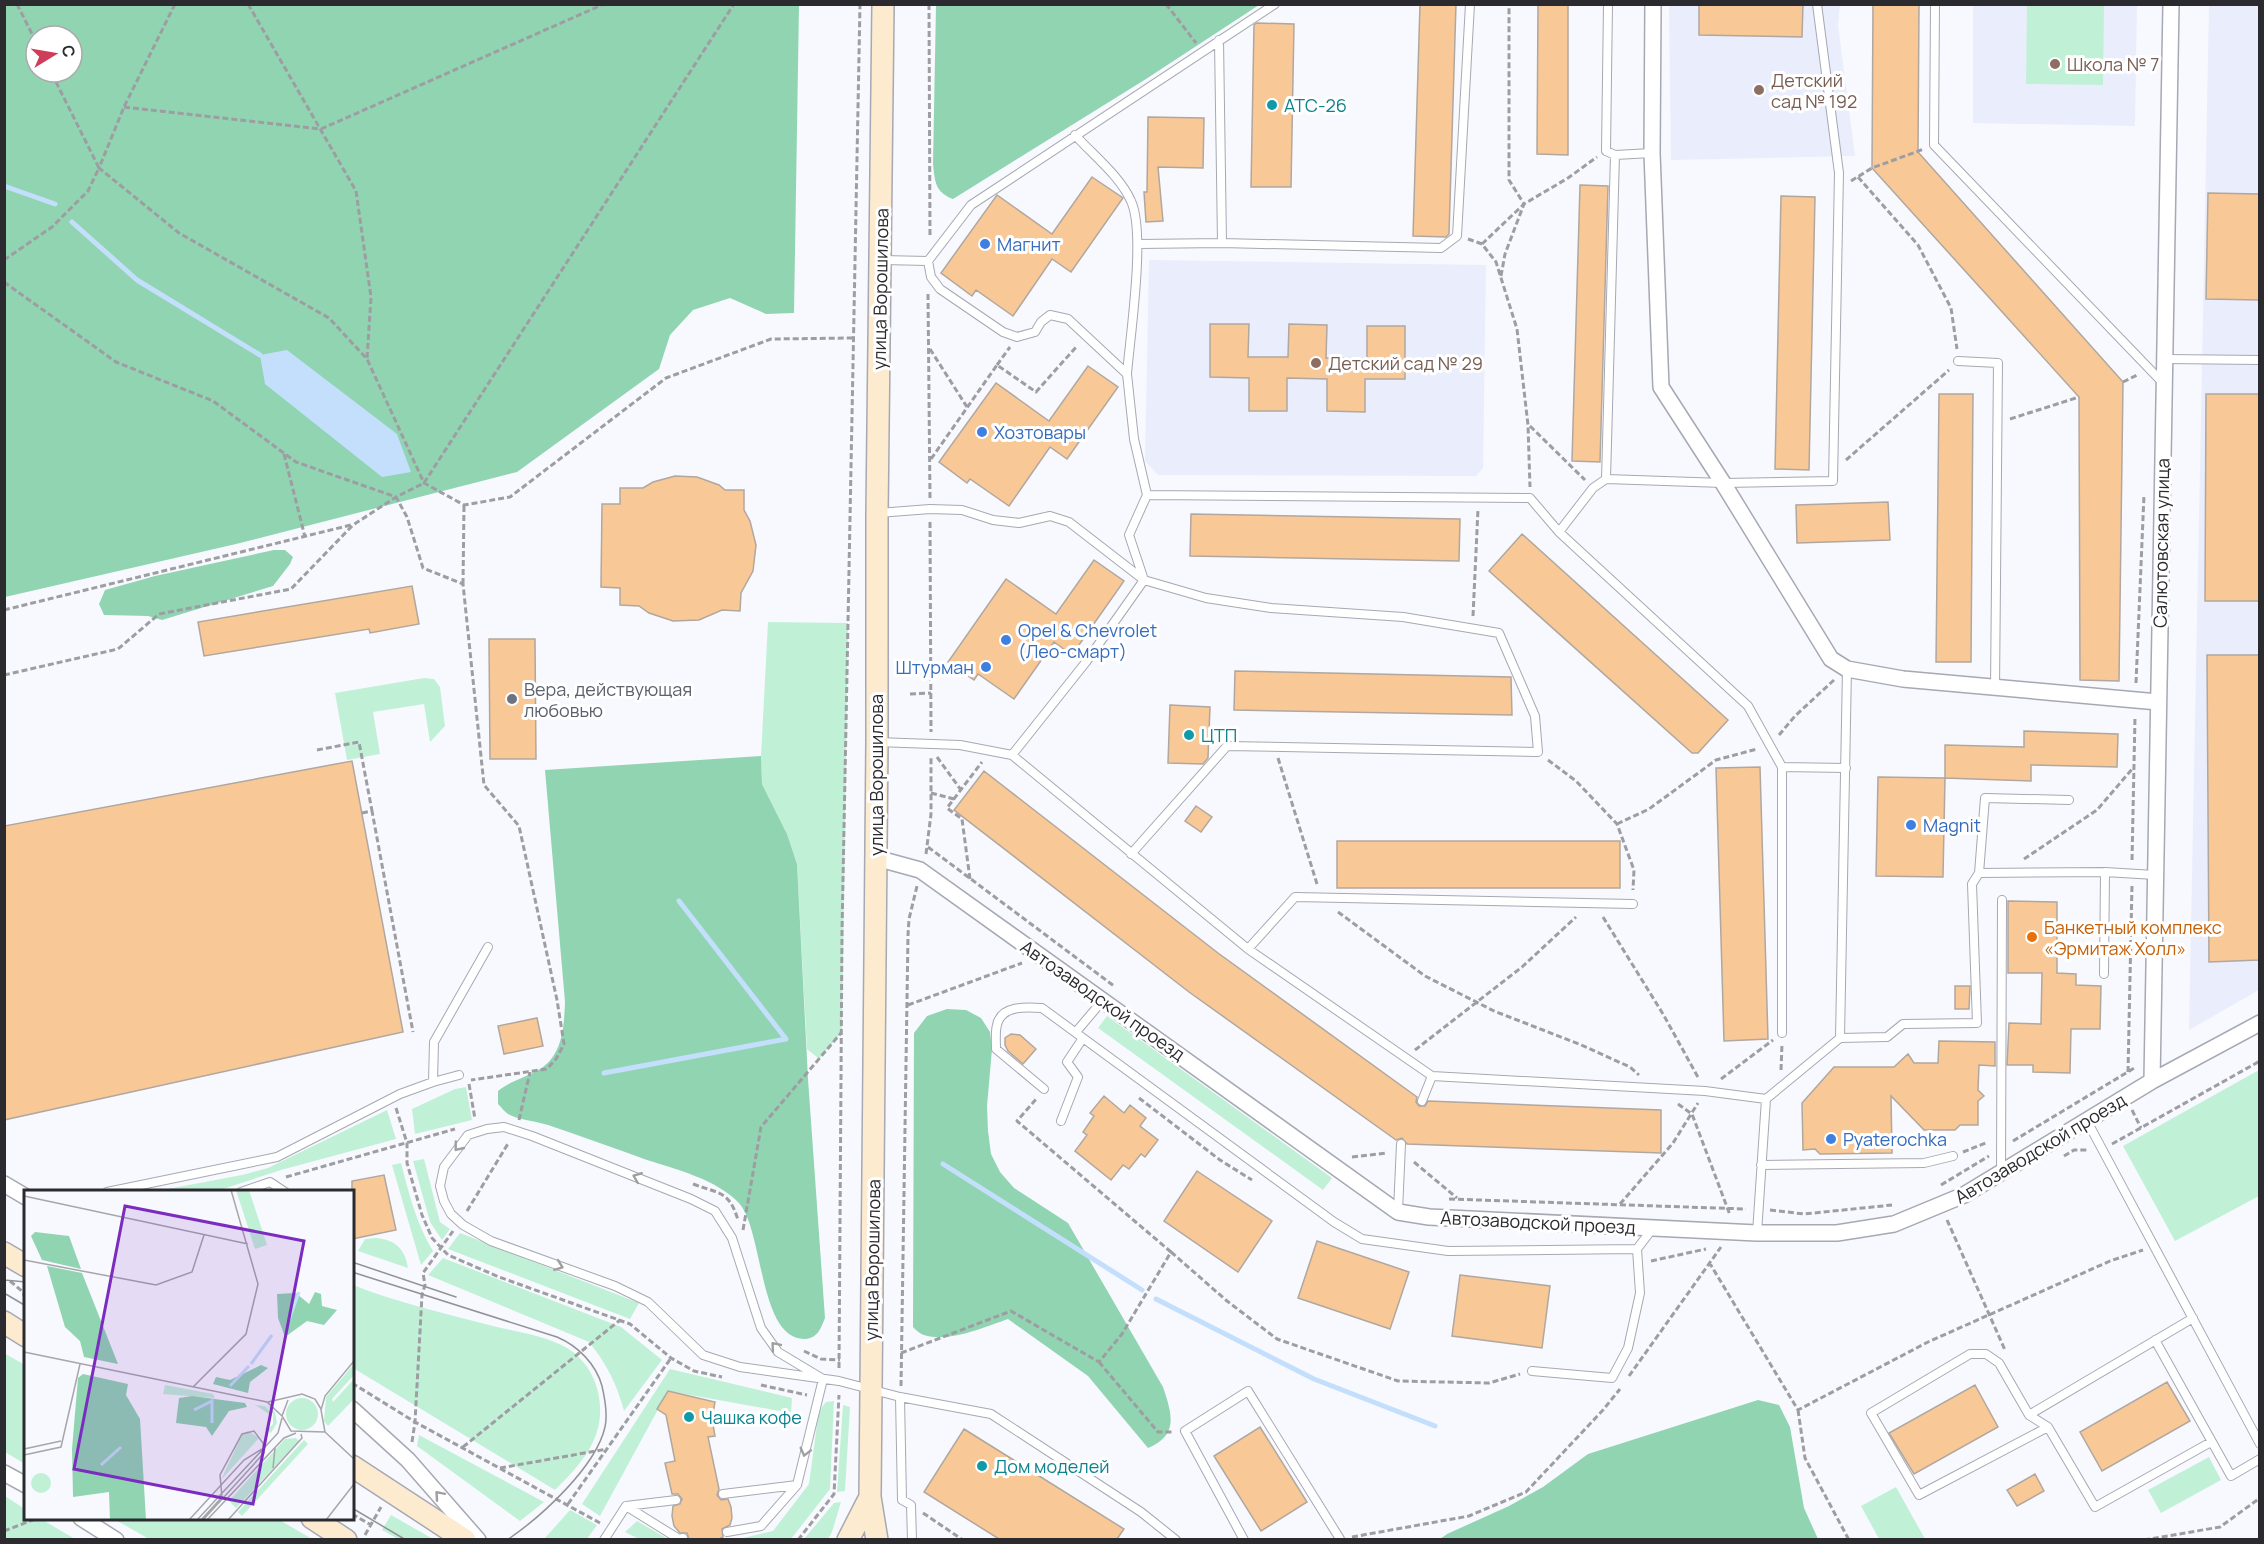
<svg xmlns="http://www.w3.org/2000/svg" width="2264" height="1544" font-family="Manrope,sans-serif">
<rect width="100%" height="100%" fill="#f8f9fe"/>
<!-- built -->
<path fill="#eaedfc" d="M1669 5H1840L1838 25 1855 156 1671 160Z
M1973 5H2137L2135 126 1973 123Z
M2209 5H2259V990L2189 1030Z
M1149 260 1486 265 1483 468 1476 476 1158 475 1145 461Z"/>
<!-- green -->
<path fill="#c0f1d7" d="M2027 5H2104L2103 85 2026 84Z
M768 622 848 623 842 1032 819 1059 807 1049 797 864 786 832 762 784 761 756Z
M424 678 434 679 440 687 445 726 430 742 424 704 373 712 380 754 347 760 335 693Z
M1107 1016 1332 1178 1323 1190 1098 1028Z
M2259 1070V1196L2175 1241 2123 1146Z
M466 1087 472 1120 415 1134 412 1109 455 1089Z
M387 1110 396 1139 281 1170 217 1191H157L242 1175 268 1168Z
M424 1159 440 1222 450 1229 442 1240 430 1222 413 1161Z
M401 1163C409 1194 416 1223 433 1251L421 1265 392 1165Z
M460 1233 639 1303 630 1319 448 1249Z
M376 1238C395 1240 405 1248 408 1268L358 1251 365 1239Z
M443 1258 621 1327 662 1360 624 1411C617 1384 606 1363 589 1342L428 1275Z
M353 1285C396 1302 447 1314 493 1326 517 1332 545 1335 567 1348 599 1367 609 1412 592 1444 584 1461 568 1477 555 1490L353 1368Z
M4 1353 25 1365V1464L5 1452Z
M670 1369 792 1398 791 1413 668 1391 600 1516 582 1504Z
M834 1401 830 1489 791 1539H739L773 1531 809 1484 818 1417 822 1407 826 1402Z
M843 1405 850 1407 845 1491 837 1492Z
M419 1435 544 1502 520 1521 417 1446Z
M2209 1457 2221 1480 2161 1513 2148 1490Z
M1896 1487 1925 1539H1879L1861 1506Z
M5 1496 25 1509 26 1518 41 1519 75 1539H5Z
M841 1502 832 1532 828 1539H804L834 1503Z
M570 1510 597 1525 587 1539 548 1540 545 1538Z
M391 1515 433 1539H398L382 1530Z
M114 1519H278L312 1539H149Z
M637 1521 668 1539H639L625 1532Z"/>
<!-- forest -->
<path fill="#90d4b2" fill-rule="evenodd" d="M5 5H799L794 313 766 314 730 298 693 310 670 335 659 369 517 472 236 544 5 597ZM36 36H72V72H36Z
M936 5V4L1259 5 1146 79 953 199C935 192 935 182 933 164Z
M274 550H285L293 557 290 564 273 586 162 620 148 616 104 615 99 604 105 590 155 576Z
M761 756 762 784 787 834 797 864 808 1079 825 1318C821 1328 818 1338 805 1339 758 1340 764 1228 738 1202 715 1179 678 1170 647 1160 614 1148 581 1136 548 1125 536 1121 518 1120 508 1114 505 1112 501 1107 498 1104V1091C511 1080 526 1078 540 1069 563 1055 564 1026 565 1002L545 770Z
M947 1009 966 1010 981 1018 990 1032 992 1049 987 1106 988 1131 991 1154 1000 1172 1014 1188 1068 1223 1163 1387C1172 1414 1179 1435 1148 1448L1088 1376 1008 1319C985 1327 949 1343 924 1335 920 1334 916 1330 913 1327L914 1033 927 1016Z
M1758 1400 1779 1405 1790 1427 1804 1508 1818 1539H1440L1447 1534 1509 1506 1543 1487 1588 1454Z"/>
<!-- water -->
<path fill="#c3dffc" d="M287 350 397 434 411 472 382 477 265 384 260 355Z"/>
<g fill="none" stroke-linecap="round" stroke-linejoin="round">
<!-- stream -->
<path stroke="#c3dffc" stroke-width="5" d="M4 186 55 204
M72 222 137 280 260 355
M604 1073 786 1039 679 901
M943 1164 1142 1290
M1156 1299 1314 1379 1435 1426"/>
</g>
<!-- building -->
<path fill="#f9c897" stroke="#b0a79f" stroke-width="1.5" d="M1420 4H1456L1449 234 1446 237 1413 236Z
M1538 4H1568V155L1537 154Z
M1699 4H1803L1802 37 1699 35Z
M1873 4H1919L1918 152 2123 382 2119 681 2080 680 2079 397 1872 168Z
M1257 23 1294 24 1291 187H1251L1254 25Z
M1148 117 1204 118 1203 168 1158 167 1163 221 1146 222 1144 192H1147Z
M1092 177 1123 198 1071 272 1052 259 1013 316 976 290 972 296 941 273 997 195 1052 234Z
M1580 185 1608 186 1600 462 1572 461Z
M2208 193 2259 194V300L2206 299Z
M1781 196 1815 197 1809 470 1775 469Z
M1210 324H1249L1248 357H1288L1289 324 1327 325 1326 358H1367V326H1405V379H1365V412L1327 411V379L1287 378V411H1249V378L1210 377Z
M1088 366 1118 387 1067 459 1050 447 1009 506 970 479 967 483 939 462 996 383 1049 421Z
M1939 394H1973L1971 662H1936Z
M2206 394H2259V601H2205Z
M675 476 697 477 719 485 725 490H744V510L750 521 756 545 753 571 741 593 740 611 722 610 699 620 673 621 649 613 639 606 620 605V588L601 587 602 504H620V488H643L653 482Z
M1888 502 1890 540 1797 543 1796 505Z
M1191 514 1460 519 1459 561 1190 556Z
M1522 534 1728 720 1698 753H1692L1489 571Z
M1094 560 1124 581 1072 655 1054 642 1014 699 978 674 974 680 948 662 1006 579 1056 614Z
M412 586 419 624 370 633 369 629 204 656 198 622Z
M489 639H535L536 759H490Z
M2207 655H2259V960L2209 962Z
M1235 671 1511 677 1512 715 1234 710Z
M1170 705 1210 707 1208 758 1203 764 1168 763Z
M2024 731 2118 734 2117 767 2031 765V781L1945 778V745L2024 747Z
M352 761 403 1032 4 1120V826Z
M1760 767 1768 1039 1724 1041 1716 768Z
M984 771 1218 953 1417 1097 1416 1102 1419 1106H1425L1428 1101 1661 1110V1153L1407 1144 1402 1138 1396 1140 1189 992 954 810Z
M1878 777 1945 778 1943 877 1876 876Z
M1196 806 1212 817 1201 832 1185 821Z
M1337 841H1620V888H1337Z
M2008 901 2057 902V973L2076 974V985L2101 986 2100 1029H2071L2070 1073 2033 1072V1065H2007L2009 1023 2041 1024 2042 973H2008Z
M1955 986H1970L1969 1009H1955Z
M537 1018 543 1046 504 1054 498 1026Z
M1011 1034 1020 1035 1036 1049 1023 1064 1008 1051 1005 1045V1038Z
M1939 1041 1995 1042V1066L1979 1065 1978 1090 1984 1096 1978 1101V1125H1960L1955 1130H1924L1891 1096 1892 1153 1820 1154 1815 1149 1803 1150 1802 1103 1834 1067H1894L1908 1054 1914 1063H1938Z
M1104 1096 1124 1113 1130 1105 1146 1118 1140 1126 1158 1140 1145 1157 1141 1154 1129 1169 1123 1165 1111 1180 1075 1151 1087 1135 1083 1132 1094 1116 1090 1113Z
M1197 1171 1272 1221 1238 1272 1164 1221Z
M384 1175 396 1230 352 1239V1181Z
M1317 1241 1409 1272 1390 1329 1298 1298Z
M1460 1275 1550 1286 1542 1348 1452 1336Z
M2167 1382 2190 1421 2102 1471 2080 1432Z
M1975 1385 1998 1427 1914 1474 1889 1433Z
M668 1391 715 1402 712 1419 715 1436 708 1437 719 1489 717 1495 721 1500 728 1499 731 1507 732 1518 730 1525 722 1529 723 1537 719 1539H689L687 1533H680L674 1526 672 1516 673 1506 680 1504 682 1499 678 1494H672L665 1463 675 1461 666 1415 657 1409Z
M1260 1427 1307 1502 1261 1531 1214 1456Z
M964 1429 1124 1529 1117 1539H999L924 1492Z
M2035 1474 2044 1491 2017 1506 2007 1490Z"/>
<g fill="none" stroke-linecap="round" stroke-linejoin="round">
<defs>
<path id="lane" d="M1608 4 1606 151 1615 155 1652 153
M1935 4 1934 145 2163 383
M1219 40 1222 243
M1075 135C1093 155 1120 176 1131 201 1146 233 1130 336 1127 374
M1138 244 1222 243 1441 248 1457 236 1470 4
M882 260 928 261
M2165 359 2260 360
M1958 361 1998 363 1995 689
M1606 479 1723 483 1833 481 1839 173 1817 4
M1147 495 1530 498 1559 532 1748 706 1782 767 1846 768
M878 513 930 509 962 510 993 520 1019 523 1050 516 1069 522 1144 580 1086 662 1012 755
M1559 532 1593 488 1606 479 1615 155
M877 742 960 745 1012 755 1248 949 1432 1076 1705 1091 1766 1099
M1131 854 1227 746 1538 752 1535 716 1499 633 1403 617 1271 608 1206 598 1144 580 1129 535 1147 495 1134 439 1127 374 1068 319 1050 315 1041 322 1035 332 1017 337 1003 332 940 289 931 277 928 261 971 205 1275 4
M1979 873 1985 798 2069 800
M1248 949 1295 897 1633 904
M2104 974 2105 872 2155 875
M1076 1032 1103 1000
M1782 1033V767
M1840 1038 1887 1037 1903 1024 1977 1023 1972 884 1979 873 2105 872
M433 1082 459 1075
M1044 1089 996 1049C996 1042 995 1032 997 1025 1001 1005 1027 1007 1042 1008L1334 1222 1362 1239 1448 1251 1637 1249 1653 1228
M1422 1101 1432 1076
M1061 1121 1078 1077 1067 1062 1083 1038
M2087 1121 2260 1444
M1761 1165 1924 1163 1953 1156
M2001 1173 2002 900
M107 1192 277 1157 400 1094 433 1082 434 1042 488 947
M241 1192 270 1182 285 1192
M1398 1211 1401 1144
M1757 1233 1766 1099 1840 1038 1847 669
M2193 1318 2029 1415 2048 1427 2095 1507 2211 1442
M2155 1340 2231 1476 2260 1459
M1532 1371 1612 1378 1628 1348 1640 1293 1637 1249
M823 1379 778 1352 761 1328 732 1238 715 1211 691 1199 532 1136 504 1127 487 1129 468 1135 444 1167 440 1186 444 1201 451 1214 463 1225 491 1241 615 1286 648 1302 703 1355 740 1367 839 1381 900 1397 991 1414 1141 1512 1176 1540
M900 1397 902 1500 911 1505 912 1540
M2029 1415 1999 1363 1986 1354H1970L1871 1413 1919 1495 2048 1427
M723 1494 797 1485
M626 1506 679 1539 683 1538
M727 1532 761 1526 797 1485 823 1379
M604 1540 626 1506 676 1500
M1244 1540 1185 1431 1248 1391 1340 1539"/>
<path id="street" d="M1653 4 1652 153 1661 387 1723 483 1831 659 1847 669 1903 679 2158 702
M876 858 920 870 1398 1212 1429 1217 1757 1233H1837L1894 1224 1964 1195 2152 1081 2260 1023
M2152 1081 2171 4
M4 1184 26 1197
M352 1409 408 1460 478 1540
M4 1473 26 1485
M81 1518 116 1540"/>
<path id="secondary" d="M4 1253 26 1266
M4 1322 26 1336
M352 1466 465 1540
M870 1497 877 1540
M312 1518 346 1540
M848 1540 870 1497 877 742V513L883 4"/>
</defs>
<!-- lane casing -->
<use href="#lane" stroke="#a6a8b3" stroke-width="10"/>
<!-- street casing -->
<use href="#street" stroke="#a6a8b3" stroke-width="18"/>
<!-- secondary casing -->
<use href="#secondary" stroke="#a6a8b3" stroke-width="24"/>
<!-- path -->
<path stroke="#9d9da2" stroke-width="3" stroke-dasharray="6 3" stroke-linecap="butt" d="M17 4 36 42
M175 4 124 107 99 168 179 233 329 318 367 359 424 483 464 505 510 497 666 378 771 339 854 338
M248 4 356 191 371 297 367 359
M929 4 930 237
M1166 4 1196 43
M124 107 321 129 604 4
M1858 177 1918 245 1951 308 1957 349
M1851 181 1872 168 1924 149
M1468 239 1482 244 1496 262 1517 329 1528 425 1530 487
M1482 244 1524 204 1568 178 1597 157
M4 260 52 227 88 191 99 168 51 72
M1501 276 1505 254 1524 204 1509 180V4
M4 282 116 362 213 401 296 462 396 497 407 517 423 568 463 584 484 785 519 826 557 1000 564 1044 556 1059 547 1069 471 1080
M928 294 930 498
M930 349 967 407
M997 365 1010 347
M2123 382 2137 375
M2010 419 2079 397
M1530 426 1585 480
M284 454 305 537
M931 459 997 365 1036 392 1077 346
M1846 460 1949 370
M930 522 931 732
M463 584 464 505
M4 610 351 525
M1473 616 1478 509
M4 675 118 649 159 614 291 589 353 525 396 497 424 483 734 4
M2136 683 2144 495
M910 694 931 693
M1779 735 1795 716 1834 680
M317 750 359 742 372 811
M937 757 961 790
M1278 758 1317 884
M1548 760 1576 781 1617 824 1634 870 1633 890
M931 793 954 799
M362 813 372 811 413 1032
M1617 824 1649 809 1716 760 1757 749
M928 847 1114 986
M926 854 931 814V756
M2024 859 2097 810 2133 768
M2132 860 2135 717
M970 879 962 819 947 808 982 762
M1338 912 1425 976 1494 1011 1579 1044 1630 1067 1639 1075
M1603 917 1663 1014 1699 1079
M908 1005 1022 963
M1415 1050 1522 967 1576 917
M1781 1070 1782 1044
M2128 1072 2132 885
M1721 1079 1773 1040
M469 1084 475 1119
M1139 1098 1220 1160 1252 1180
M1678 1104 1692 1114 1730 1215
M396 1108 407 1143V1163L422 1215 432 1238 448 1255 499 1277 630 1324 671 1358 694 1371 722 1377
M2132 1110 2141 1128
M519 1120 530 1072
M2013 1141 2136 1067
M2112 1144 2260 1061
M4 1151H6
M1963 1152 1988 1142
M2064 1156 2074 1150H2089
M1352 1157 1387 1153
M1414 1162 1457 1198
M286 1177 455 1129
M693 1184C720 1194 729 1191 738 1220
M1941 1185 1989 1156
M1449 1199 1746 1209
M1620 1204 1673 1143 1698 1103
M1770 1210 1804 1214 1892 1205
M467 1211 509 1142
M1947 1220 2005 1350
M743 1230 761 1127 841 1033
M1171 1252 1227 1301 1277 1339 1398 1381 1489 1383 1520 1374
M1651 1261 1706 1249
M1709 1262 1798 1410 1928 1342 2110 1261 2143 1250
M10 1281 23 1292 26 1301
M804 1351 821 1359 840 1360
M901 1353 1011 1311 1099 1362 1122 1334 1171 1252 1017 1121 1037 1098
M1099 1362 1158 1432H1172
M839 1368 842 931 860 4
M1629 1376 1721 1247
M352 1383 415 1422 600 1523
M761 1385 807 1395
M901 1386 908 935 909 919 917 886
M1798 1410 1805 1458 1849 1540
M412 1442 415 1422 422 1295 425 1285 423 1273 453 1231
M463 1447 620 1320
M500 1468 607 1449
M568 1504 671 1358
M923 1513 963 1540
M352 1514 371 1525
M4 1531 38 1518
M365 1535 381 1507
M1352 1537 1469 1516 1526 1492 1603 1410 1620 1389
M798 1540 834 1494 839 1395
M2144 1540 2220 1527 2260 1498"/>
<!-- lane -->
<use href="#lane" stroke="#fff" stroke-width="8"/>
<!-- street -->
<use href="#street" stroke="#fff" stroke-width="15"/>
<!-- secondary -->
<use href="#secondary" stroke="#fcebcf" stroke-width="21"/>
<!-- tram -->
<path stroke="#929398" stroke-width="1.5" d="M352 1262 456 1297
M352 1272 557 1337C578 1346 596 1364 602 1386 605 1399 608 1414 605 1427 596 1467 541 1517 507 1540
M4 1280 26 1282
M4 1293 26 1306
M352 1508 406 1540"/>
</g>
<!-- one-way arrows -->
<defs><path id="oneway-chevron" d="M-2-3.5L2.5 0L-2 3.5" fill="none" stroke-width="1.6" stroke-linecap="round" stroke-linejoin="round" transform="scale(1.5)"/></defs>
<g stroke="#9f9fa1">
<use href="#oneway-chevron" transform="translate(458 1147) rotate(129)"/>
<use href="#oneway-chevron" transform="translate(637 1177) rotate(-158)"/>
<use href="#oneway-chevron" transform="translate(559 1266) rotate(20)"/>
<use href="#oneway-chevron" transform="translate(775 1346) rotate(-130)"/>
<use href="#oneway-chevron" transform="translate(805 1452) rotate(104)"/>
<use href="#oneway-chevron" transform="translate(439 1495) rotate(-131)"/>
</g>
<!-- markers -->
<g fill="#8d6e63" stroke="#fff" stroke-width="2">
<circle cx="2055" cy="64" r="6"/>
<circle cx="1759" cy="90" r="6"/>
<circle cx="1316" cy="363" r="6"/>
</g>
<g fill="#0f9aa8" stroke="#fff" stroke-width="2">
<circle cx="1272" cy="105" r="6"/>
<circle cx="1189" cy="735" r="6"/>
<circle cx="689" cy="1417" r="6"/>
<circle cx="982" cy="1466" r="6"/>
</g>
<g fill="#3f7fe0" stroke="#fff" stroke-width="2">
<circle cx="985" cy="244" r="6"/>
<circle cx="982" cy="432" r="6"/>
<circle cx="1006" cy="640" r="6"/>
<circle cx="986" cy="667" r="6"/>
<circle cx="1911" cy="825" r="6"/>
<circle cx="1831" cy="1139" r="6"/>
</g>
<circle fill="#6b7280" stroke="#fff" stroke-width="2" cx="512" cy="699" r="6"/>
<circle fill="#e8710a" stroke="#fff" stroke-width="2" cx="2032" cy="937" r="6"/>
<g text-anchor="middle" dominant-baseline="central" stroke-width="6" stroke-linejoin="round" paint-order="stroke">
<!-- education labels -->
<g font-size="18" fill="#785e54" stroke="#fff" text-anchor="start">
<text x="2067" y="64">Школа № 7</text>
<text x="1771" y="80">Детский<tspan x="1771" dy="21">сад № 192</tspan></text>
<text x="1328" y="363">Детский сад № 29</text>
</g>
<!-- culture labels -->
<g font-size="18" fill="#0d838f" stroke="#fff" text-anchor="start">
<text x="1284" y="105">АТС-26</text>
<text x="1201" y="735">ЦТП</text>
<text x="701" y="1417">Чашка кофе</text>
<text x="994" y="1466">Дом моделей</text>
</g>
<!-- shop labels -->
<g font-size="18" fill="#366cbe" stroke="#fff" text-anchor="start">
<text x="997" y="244">Магнит</text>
<text x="994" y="432">Хозтовары</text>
<text x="1018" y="630">Opel &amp; Chevrolet<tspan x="1018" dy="21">(Лео-смарт)</tspan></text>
<text x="974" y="667" text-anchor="end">Штурман</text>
<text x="1923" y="825">Magnit</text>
<text x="1843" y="1139">Pyaterochka</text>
</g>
<!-- street labels -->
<g font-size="18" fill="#2a2a2f" stroke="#fff">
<text transform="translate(880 289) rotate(-89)">улица Ворошилова</text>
<text transform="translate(2161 543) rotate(-89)">Салютовская улица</text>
<text transform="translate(876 775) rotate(-90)">улица Ворошилова</text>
<text transform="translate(1103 1000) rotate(35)">Автозаводской проезд</text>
<text transform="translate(2040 1148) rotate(-31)">Автозаводской проезд</text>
<text transform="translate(1538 1222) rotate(3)">Автозаводской проезд</text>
<text transform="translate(872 1260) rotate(-89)">улица Ворошилова</text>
</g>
<!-- worship labels -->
<g font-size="18" fill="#5b616d" stroke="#fff" text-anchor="start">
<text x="524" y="689">Вера, действующая<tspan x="524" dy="21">любовью</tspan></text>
</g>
<!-- food labels -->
<g font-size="18" fill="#c56008" stroke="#fff" text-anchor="start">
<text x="2044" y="927">Банкетный комплекс<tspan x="2044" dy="21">«Эрмитаж Холл»</tspan></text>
</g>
</g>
<!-- overview -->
<g transform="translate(24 1190)">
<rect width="330" height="330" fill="#f8f9fe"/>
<path d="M212 0H225L243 55 231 59ZM330 174V185L308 209 309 212 330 189V209L304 236 300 231 302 207ZM141 195 189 204 191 208 139 204ZM262 224a16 16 0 1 1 32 0a16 16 0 1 1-32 0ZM231 215 241 216 248 224 244 239 249 234V224L243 215 251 222 253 233 247 243 241 239 245 234V224ZM224 241 235 248 197 290 218 245ZM272 248 275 251 212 318 205 311 261 249ZM280 250 284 254 218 326 214 322ZM7 293a10 10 0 1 1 20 0a10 10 0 1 1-20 0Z" fill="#c0f1d7"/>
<path d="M11 42 45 46 57 79 18 70 7 46ZM23 76 58 83 94 174 60 167 56 151 41 137ZM291 102 297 104 298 116 313 120 300 135 283 131 261 147 254 128 253 104 272 103 285 114ZM237 175 244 178 226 192 224 203 189 194 192 187 206 190ZM59 184 104 194 102 205 116 229 122 330H86L85 302 49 307 48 259 54 188ZM168 206 221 213 223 217 205 221 188 246 182 237 152 233 155 208Z" fill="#90d4b2"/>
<path fill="none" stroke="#c3dffc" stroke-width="3" d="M264 133 275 102M227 174 248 145M206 196 225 176M170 220 188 211V233M77 275 97 257"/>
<path fill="none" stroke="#a6a6ab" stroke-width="1.5" d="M0 6 224 54M0 70 132 95 168 82 180 45M0 162 243 212 258 226M169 197 222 144 234 94 207 0M264 210 258 226 267 241 301 242M244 212 278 204 291 209 297 219M301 242 297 220 301 206 330 171M301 242 330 269M0 259 37 251M0 265 37 257 56 174M249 278 251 258M165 330 220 270 238 259M173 330 254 243 258 228M177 330 198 307 196 285 218 244 230 241 239 253 240 263 179 330M183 330 260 248 272 243M204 330 278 248 277 244M302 330 330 294"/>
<path fill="#7b2cbf" fill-opacity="0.15" stroke="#7b2cbf" stroke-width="3" d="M101 16 280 51 229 314 50 279Z"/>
<rect width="330" height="330" fill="none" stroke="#2a2a2f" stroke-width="3"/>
</g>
<!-- border -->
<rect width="2264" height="1544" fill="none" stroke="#2a2a2f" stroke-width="12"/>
<!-- north arrow -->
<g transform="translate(54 54) rotate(79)"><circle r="28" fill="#ffffff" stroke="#aaaaac" stroke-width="1.5"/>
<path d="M0-4.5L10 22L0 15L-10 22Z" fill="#ce3e5b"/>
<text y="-9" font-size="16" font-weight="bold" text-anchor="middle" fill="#2a2a2f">С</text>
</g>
</svg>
